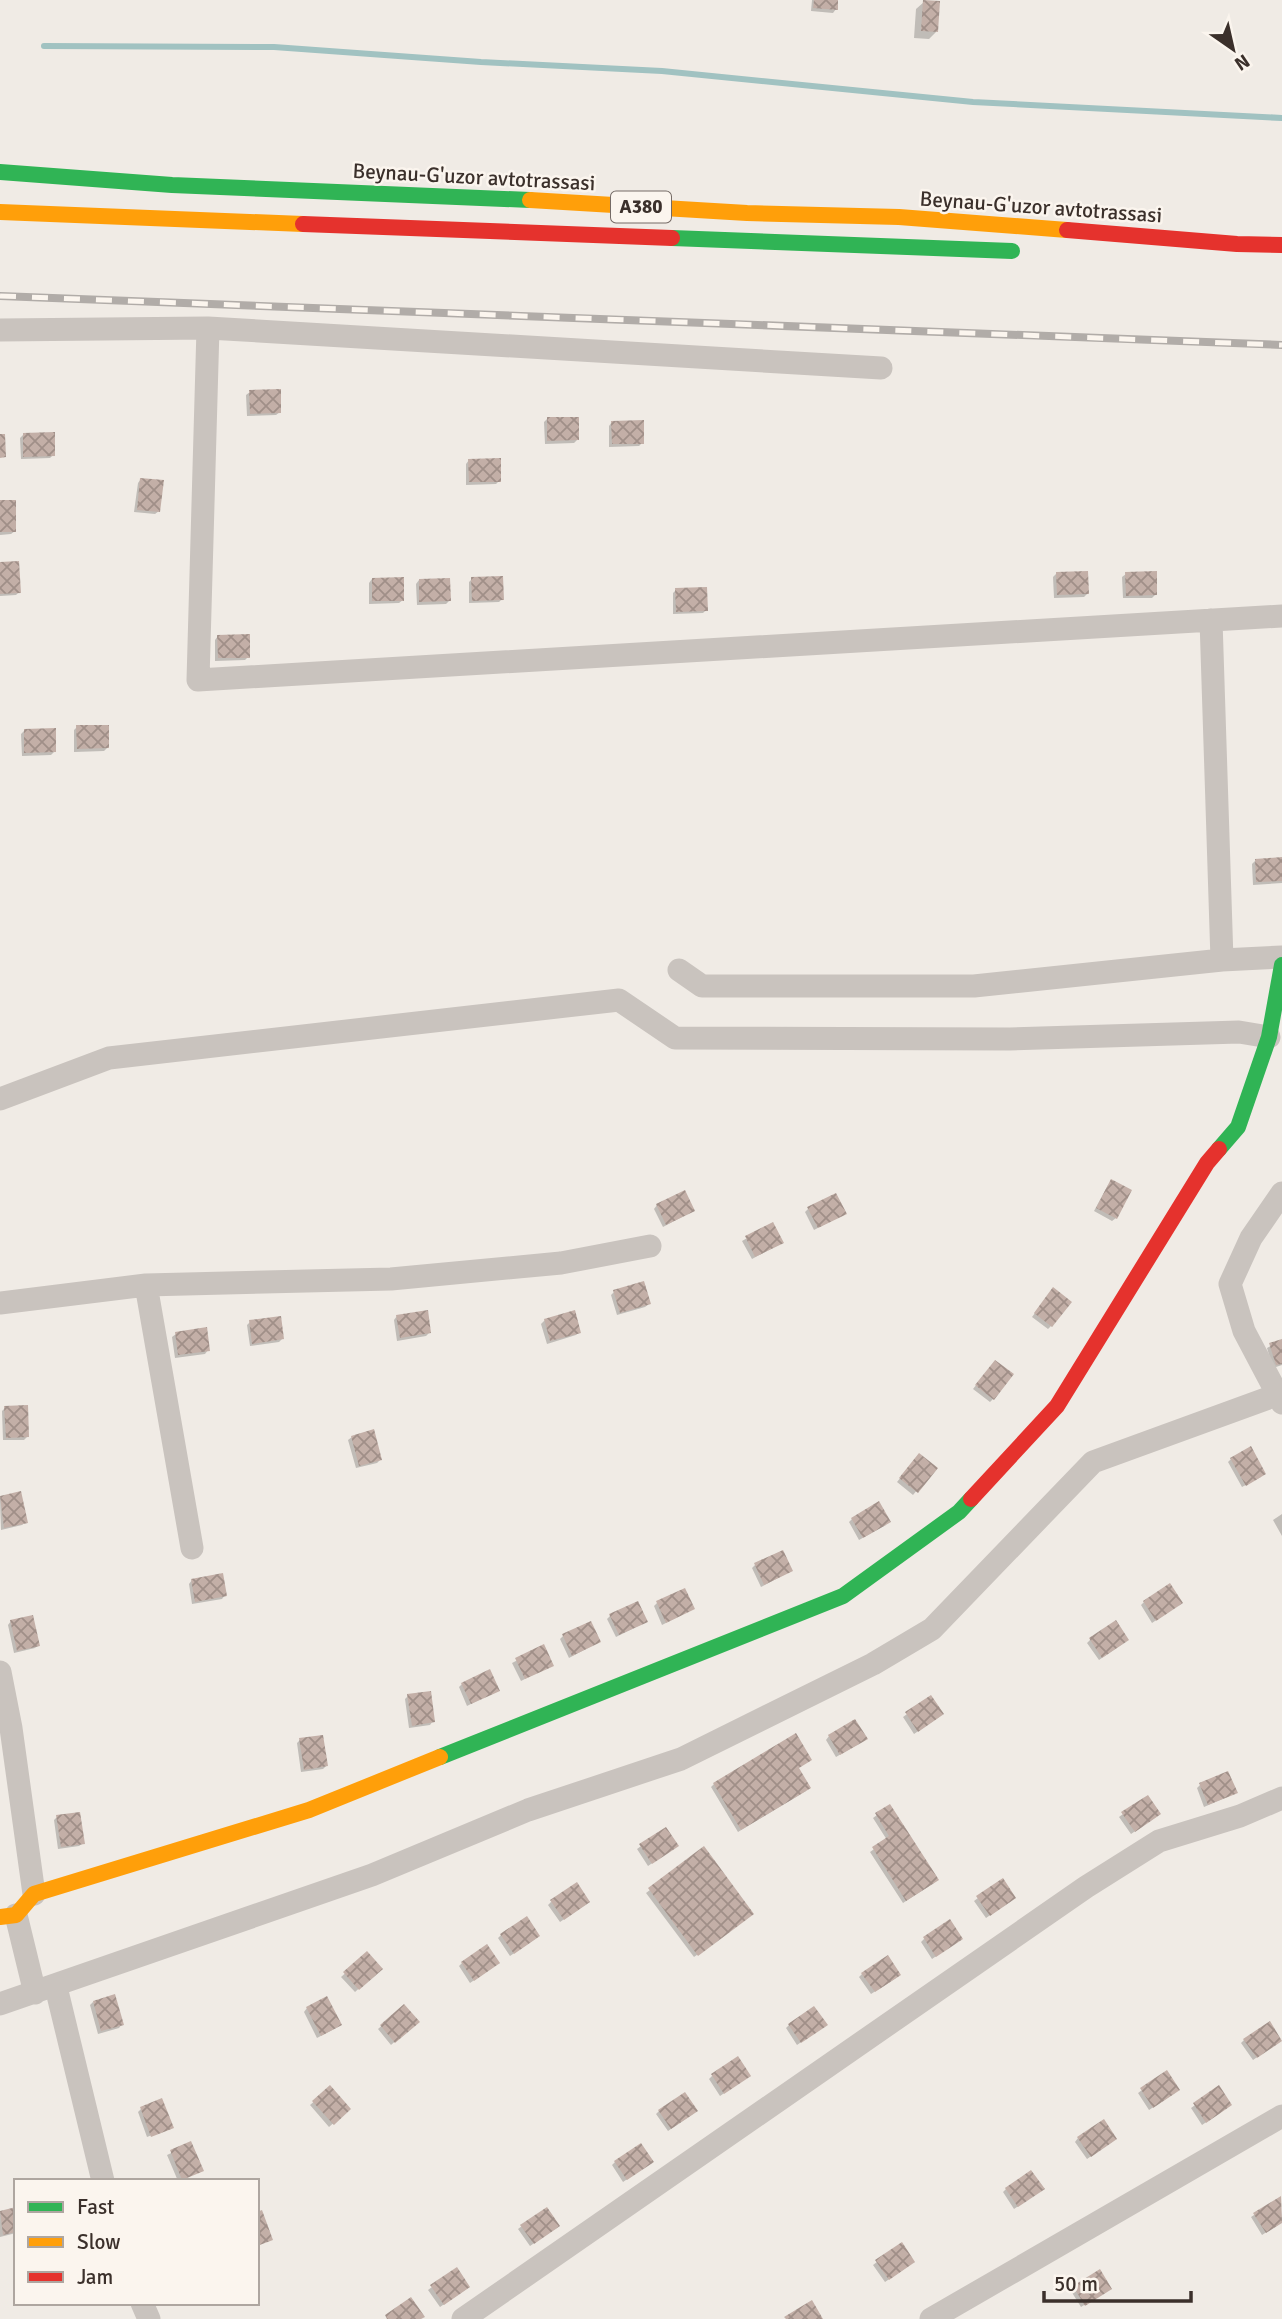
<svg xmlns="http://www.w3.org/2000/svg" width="1282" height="2319" font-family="Signika,sans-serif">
<defs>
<pattern id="building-cross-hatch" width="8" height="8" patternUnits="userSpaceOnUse" patternTransform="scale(1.75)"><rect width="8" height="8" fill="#c3afa7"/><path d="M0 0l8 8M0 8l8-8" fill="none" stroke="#a08f88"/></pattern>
</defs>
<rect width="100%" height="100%" fill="#f0ebe5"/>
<!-- shadow -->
<path fill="#0003" d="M812 0H837L836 9 833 13 811 11Z
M924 2 936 32 929 39 914 38 916 9Z
M250 392 280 412 276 415 247 416 246 395Z
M547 419 577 440 574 443 545 444 544 422Z
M612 422 642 443 639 446 609 447V426Z
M23 435 53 455 50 458 21 459 20 438Z
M469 460 499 481 496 484 466 485V464Z
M141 479 159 511 155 514 134 512 138 483Z
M0 502 15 531 11 534 0 535Z
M0 564 19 592 16 595 0 596Z
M1057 573 1087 594 1084 597 1054 598 1053 577Z
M1126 574 1156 594 1152 598H1123L1122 577Z
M372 579 403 600 399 603 369 604V583Z
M472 579 502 599 499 602 469 603V582Z
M419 580 449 601 446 604 417 605 416 584Z
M676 590 706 610 703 613 673 614V593Z
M218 636 248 657 245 660 215 661V640Z
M77 727 107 748 104 751 74 752V730Z
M24 731 55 751 51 755 22 756 21 734Z
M1282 859V883L1253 885 1252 864 1256 860Z
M1108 1185 1116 1218 1112 1221 1094 1211Z
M657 1205 693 1211 663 1227 654 1209Z
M808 1209 844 1214 814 1230 805 1212Z
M772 1224 782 1243 752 1259 742 1241Z
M614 1292 649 1304 645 1307 617 1315 611 1295Z
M1050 1293 1051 1326 1048 1329 1032 1317Z
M397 1316 429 1333 426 1336 397 1341 394 1320Z
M545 1320 579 1332 576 1335 547 1344 541 1324Z
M250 1322 282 1339 279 1342 250 1346 247 1325Z
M176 1334 208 1350 205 1354 175 1358 172 1337Z
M1282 1340V1365L1273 1368 1267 1348Z
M992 1365 993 1399 990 1402 973 1389Z
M5 1408 28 1436 24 1440H3L2 1411Z
M352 1437 380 1460 377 1463 356 1468 348 1440Z
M916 1459 935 1468 913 1495 897 1482Z
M1231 1459 1261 1477 1242 1487 1228 1462Z
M19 1494 26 1522 22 1525 1 1530 0 1498Z
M1282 1514V1536L1273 1520Z
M852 1519 886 1525 859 1540 849 1522Z
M755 1565 791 1571 761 1587 752 1568Z
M192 1580 225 1595 222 1599 192 1604 189 1584Z
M1144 1602 1177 1606 1152 1623 1141 1605Z
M657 1603 693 1609 662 1625 654 1606Z
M610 1616 646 1622 616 1637 607 1619Z
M11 1621 38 1645 35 1648 14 1653 8 1625Z
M563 1636 599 1642 569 1658 560 1639Z
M1090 1640 1124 1643 1099 1660 1087 1643Z
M543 1647 552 1665 521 1681 512 1663Z
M462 1684 498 1690 467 1706 459 1687Z
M408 1696 433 1721 430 1725 409 1728 405 1699Z
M931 1697 939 1717 914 1734 903 1717Z
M829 1736 862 1742 836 1757 826 1740Z
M300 1740 326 1766 323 1769 301 1772 297 1743Z
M797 1769 806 1791 738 1832 711 1787 714 1784Z
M1200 1785 1236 1793 1204 1807 1197 1788Z
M889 1806 934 1883 903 1903 870 1852 887 1840 873 1818Z
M1123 1814 1156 1817 1131 1834 1119 1817Z
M57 1817 83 1843 79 1846 58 1849 54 1820Z
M665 1829 673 1849 648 1866 637 1849Z
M704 1849 749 1917 694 1957 646 1893Z
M978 1898 1011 1901 986 1918 974 1901Z
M551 1902 585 1905 560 1922 548 1905Z
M501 1935 535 1939 510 1956 498 1938Z
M924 1939 957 1942 932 1959 921 1942Z
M367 1954 380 1969 355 1992 341 1977Z
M462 1963 495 1966 470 1983 459 1966Z
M862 1974 896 1978 871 1994 859 1977Z
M93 2002 122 2024 119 2028 98 2034 90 2005Z
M404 2006 417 2022 391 2045 378 2029Z
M307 2008 336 2028 317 2038 304 2012Z
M789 2025 822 2028 797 2045 786 2028Z
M1244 2040 1278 2043 1253 2060 1241 2043Z
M1166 2073 1175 2093 1149 2110 1138 2093Z
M712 2076 745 2079 720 2096 709 2079Z
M330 2088 349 2109 329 2127 310 2105Z
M1219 2088 1227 2108 1202 2125 1191 2108Z
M141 2109 170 2128 147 2137 138 2112Z
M659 2111 693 2114 668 2131 656 2114Z
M1078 2138 1112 2142 1087 2159 1075 2142Z
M191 2144 202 2170 178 2181 167 2155Z
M615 2162 648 2165 623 2182 612 2165Z
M1006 2189 1039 2192 1014 2209 1003 2192Z
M1280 2198 1282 2222 1262 2235 1251 2217Z
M16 2209V2233L0 2237V2213Z
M522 2226 555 2229 530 2246 518 2229Z
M877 2262 910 2265 885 2282 873 2265Z
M432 2287 465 2290 440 2307 428 2290Z
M1074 2287 1109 2289 1081 2307 1071 2291Z"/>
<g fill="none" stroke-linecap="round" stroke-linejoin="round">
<!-- stream -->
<path stroke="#a1c2c1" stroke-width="6" d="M44 46 274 47 481 62 662 71 973 102 1282 118"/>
</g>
<!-- building -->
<path fill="url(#building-cross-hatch)" d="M814 0H838V10L813 8Z
M923 0 940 1 938 32 921 31Z
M281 389V413L250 414 249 390Z
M547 417H579V440L547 441Z
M644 420V444H612L611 421Z
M55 432V456L23 457V433Z
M0 434H5L6 457 0 458Z
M501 458V482H469L468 459Z
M140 478 164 480 160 512 137 510Z
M0 500H16V532H0Z
M19 561 21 593 0 594V562Z
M1088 571 1089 594 1057 595 1056 572Z
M1157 571V595L1126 596 1125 572Z
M503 576 504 600 472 601 471 577Z
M404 577V601H372V578Z
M450 578 451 601 419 602V579Z
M707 587 708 611 676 612 675 588Z
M250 634V658H218L217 635Z
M76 725H109V748L77 749Z
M56 728V752L24 753V729Z
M1282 857V881L1256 882 1255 859Z
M1111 1179 1132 1190 1117 1219 1096 1208Z
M685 1190 695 1211 666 1225 656 1204Z
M836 1193 847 1214 818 1228 807 1207Z
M773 1222 784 1243 755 1257 745 1236Z
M644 1281 651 1304 620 1313 613 1290Z
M1053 1287 1072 1302 1052 1327 1034 1313Z
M428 1310 431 1333 400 1338 396 1315Z
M575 1310 581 1333 550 1341 544 1319Z
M281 1316 284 1339 252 1344 249 1320Z
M207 1327 210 1351 178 1355 175 1332Z
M1282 1339V1364L1276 1365 1269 1343Z
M995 1360 1014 1374 994 1400 975 1385Z
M28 1405 29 1437 6 1438 4 1406Z
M374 1429 382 1460 359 1466 351 1436Z
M1251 1446 1266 1474 1246 1486 1230 1458Z
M919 1453 938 1468 918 1493 899 1478Z
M21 1491 28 1523 4 1528 0 1496Z
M879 1501 891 1522 863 1538 851 1518Z
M783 1550 793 1571 764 1585 754 1563Z
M223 1573 227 1596 195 1602 191 1579Z
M1170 1583 1183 1603 1156 1621 1143 1601Z
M685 1588 695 1609 666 1623 656 1601Z
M638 1601 648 1622 619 1635 609 1614Z
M33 1615 40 1646 17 1651 10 1620Z
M1116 1620 1129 1640 1102 1658 1089 1638Z
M591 1621 601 1642 572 1656 562 1634Z
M544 1644 554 1666 525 1679 515 1658Z
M490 1669 500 1691 471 1704 461 1683Z
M431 1691 435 1722 412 1726 407 1694Z
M931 1695 944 1714 918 1732 905 1712Z
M855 1719 868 1739 840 1755 828 1735Z
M796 1733 812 1760 799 1768 811 1788 741 1830 713 1783Z
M323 1735 328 1766 304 1770 299 1738Z
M1228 1771 1238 1793 1208 1805 1199 1783Z
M1148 1795 1161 1814 1135 1832 1121 1812Z
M890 1804 939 1880 906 1901 872 1847 889 1836 875 1813Z
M80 1812 85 1844 61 1847 56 1815Z
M666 1827 679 1846 652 1864 639 1844Z
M704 1846 754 1914 698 1956 648 1888Z
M1003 1878 1016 1898 990 1916 976 1896Z
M577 1882 590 1902 564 1920 550 1900Z
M527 1916 540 1936 514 1954 500 1934Z
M950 1919 963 1939 936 1957 923 1937Z
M487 1944 500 1963 474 1981 461 1962Z
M367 1951 383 1969 359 1990 343 1972Z
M888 1955 901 1975 875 1992 861 1973Z
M115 1994 124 2025 101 2031 93 2001Z
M327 1996 342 2025 321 2036 306 2007Z
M404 2004 420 2022 395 2043 380 2025Z
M814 2006 828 2025 801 2043 788 2024Z
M1270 2021 1282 2041 1257 2058 1243 2039Z
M738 2056 751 2076 724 2094 711 2074Z
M1167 2070 1180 2090 1153 2108 1140 2088Z
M330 2085 351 2109 334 2125 312 2101Z
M1219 2085 1232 2105 1206 2123 1193 2103Z
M685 2092 698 2111 671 2129 658 2110Z
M162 2098 174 2128 151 2137 140 2107Z
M1104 2119 1117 2139 1091 2157 1077 2137Z
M191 2141 204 2171 182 2180 170 2150Z
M641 2143 654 2162 627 2180 614 2161Z
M1031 2170 1045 2189 1018 2207 1005 2188Z
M1281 2196 1282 2223 1266 2233 1253 2213Z
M16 2207V2232L3 2235 0 2211Z
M547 2207 560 2226 534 2244 520 2225Z
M262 2210 273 2240 257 2246V2212Z
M902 2242 915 2262 889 2280 875 2260Z
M457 2267 470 2287 444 2305 430 2285Z
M1100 2269 1112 2289 1085 2306 1073 2286Z
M411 2297 425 2317 421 2319H387L385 2315Z
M812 2300 823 2319H786L784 2317Z"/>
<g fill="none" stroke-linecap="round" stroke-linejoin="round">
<!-- street -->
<path stroke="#c9c3be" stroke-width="23" d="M208 328 198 680 1282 616
M0 330 208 328 881 368
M1211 620 1222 960
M679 970 702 986H974L1222 960 1282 957
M0 1099 109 1058 619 1000 675 1038 1010 1039 1239 1032 1269 1037
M1282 1193 1251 1238 1230 1284 1244 1331 1282 1403
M146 1285 192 1548
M0 1303 146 1285 391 1279 561 1263 650 1246
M0 1672 11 1728 34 1894
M16 1915 35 1993
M56 1987 103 2181
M0 2004 372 1875 528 1810 681 1759 873 1664 932 1629 1093 1462 1282 1393
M142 2303 149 2319
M463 2319 1086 1887 1159 1841 1240 1816 1282 1798
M931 2319 1282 2116"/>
<!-- fast -->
<path stroke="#30b455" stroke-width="16" d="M0 172 172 185 530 200
M672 238 1012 251
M1219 1149 1238 1127 1269 1037 1282 965
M440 1757 843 1596 959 1512 971 1499"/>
<!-- slow -->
<path stroke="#ff9f0a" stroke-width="16" d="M530 200 747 213 899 217 1067 230
M0 212 303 224
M0 1917 16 1915 34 1894 309 1810 440 1757"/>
<!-- jam -->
<path stroke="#e5322d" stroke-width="16" d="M303 224 672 238
M1067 230 1237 244 1282 245
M971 1499 1057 1406 1207 1163 1219 1149"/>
<defs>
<path id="rail" d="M0 296 1282 345"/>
</defs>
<!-- rail casing -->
<use href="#rail" stroke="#b1aca8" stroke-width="8"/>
<!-- rail -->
<use href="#rail" stroke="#fbf5ee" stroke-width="5" stroke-dasharray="16" stroke-linecap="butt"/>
</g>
<g text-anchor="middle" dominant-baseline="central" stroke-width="5" stroke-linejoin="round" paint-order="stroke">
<!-- shield labels -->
<rect fill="#fbf5ee" stroke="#756b66" stroke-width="2" x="611" y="191.5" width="60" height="31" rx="5"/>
<g font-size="19" font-weight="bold" fill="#3b302b">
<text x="641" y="207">A380</text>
</g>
<!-- street labels -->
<g font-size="21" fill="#3b302b" stroke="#fbf5ee">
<text transform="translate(474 177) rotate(3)">Beynau-G'uzor avtotrassasi</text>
<text transform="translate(1041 207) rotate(4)">Beynau-G'uzor avtotrassasi</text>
</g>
</g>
<!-- legend -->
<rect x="14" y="2179" width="245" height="126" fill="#fbf5ee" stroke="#aea6a0" stroke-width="2"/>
<rect x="28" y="2202" width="35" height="10" fill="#30b455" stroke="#aea6a0" stroke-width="2"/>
<text x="77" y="2214" font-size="21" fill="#3b302b">Fast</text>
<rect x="28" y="2237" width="35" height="10" fill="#ff9f0a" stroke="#aea6a0" stroke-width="2"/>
<text x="77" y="2249" font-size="21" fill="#3b302b">Slow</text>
<rect x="28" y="2272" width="35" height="10" fill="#e5322d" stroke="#aea6a0" stroke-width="2"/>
<text x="77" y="2284" font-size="21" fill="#3b302b">Jam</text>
<!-- north arrow -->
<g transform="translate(1233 49) rotate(146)" stroke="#fbf5ee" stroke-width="5" paint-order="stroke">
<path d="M0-5L12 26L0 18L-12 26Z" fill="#3b302b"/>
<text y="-10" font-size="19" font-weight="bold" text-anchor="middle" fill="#3b302b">N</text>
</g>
<!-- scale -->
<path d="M1044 2291v10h147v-10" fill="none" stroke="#3b302b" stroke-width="3.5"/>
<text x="1054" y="2291" font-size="21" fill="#3b302b" stroke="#fbf5ee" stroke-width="5" paint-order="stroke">50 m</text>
</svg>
